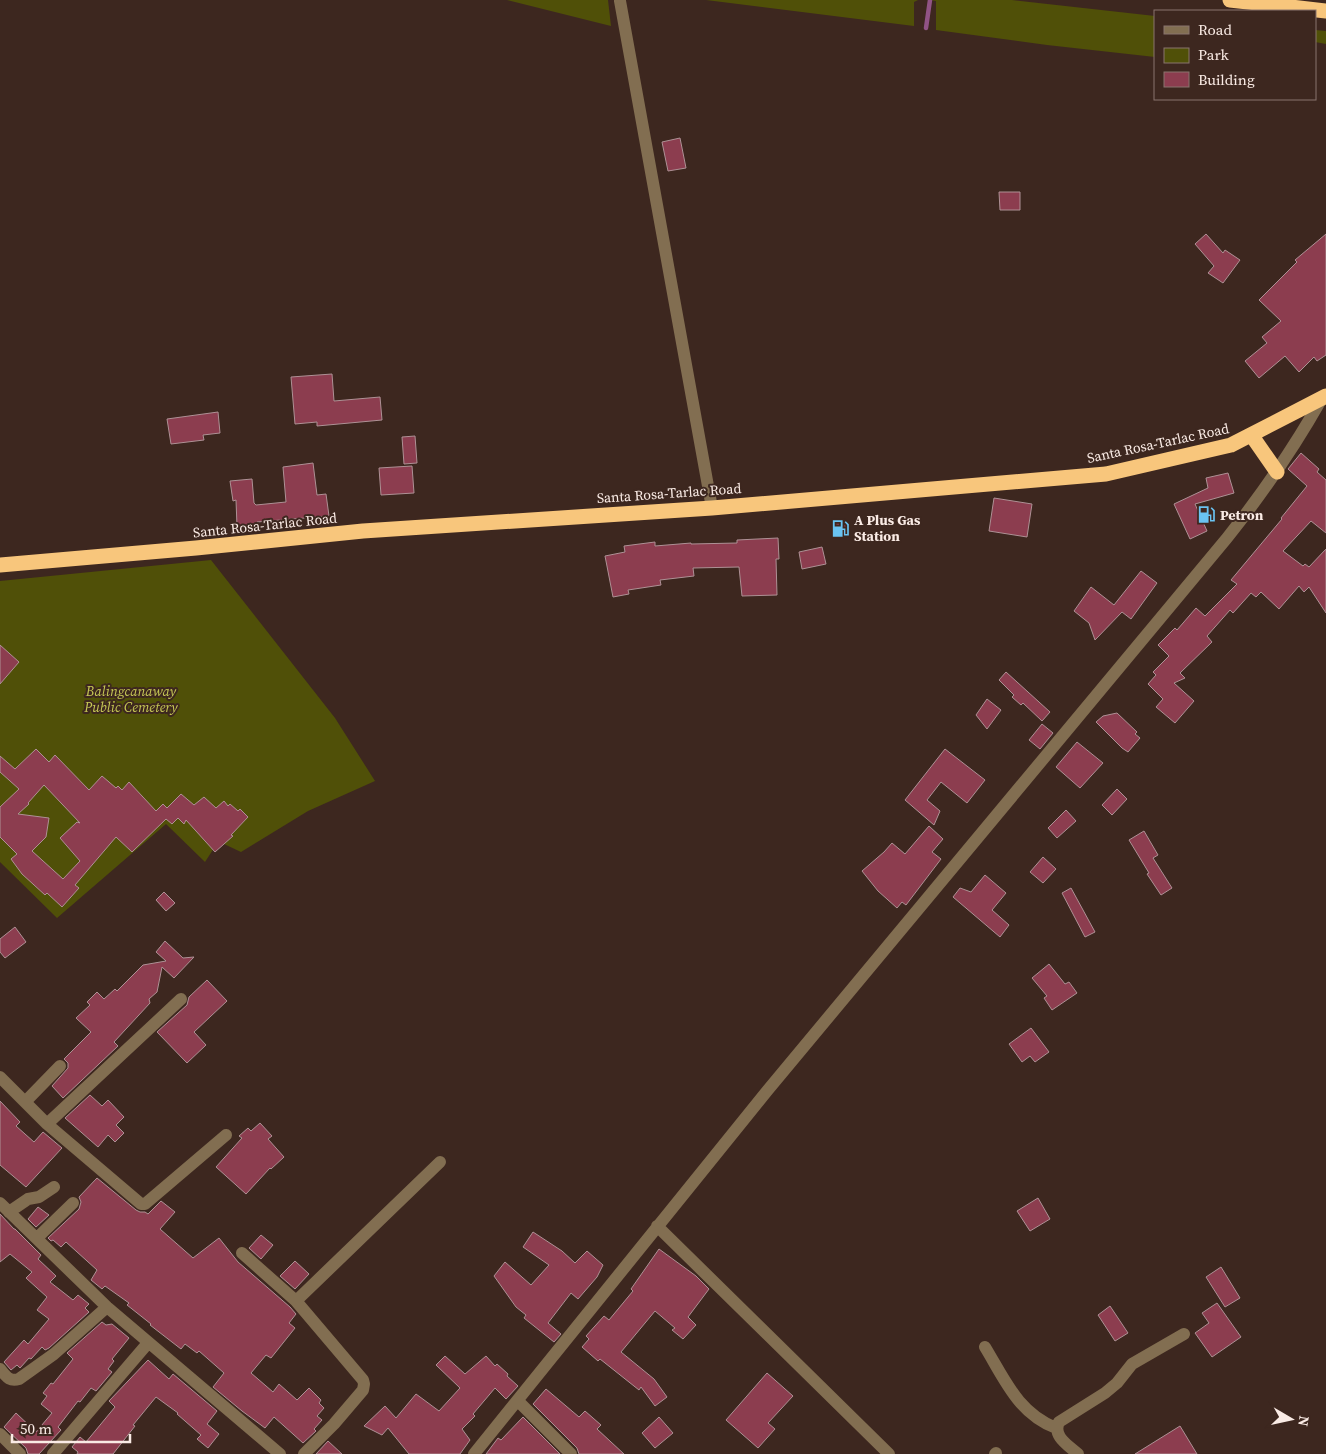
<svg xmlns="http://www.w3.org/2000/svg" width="1326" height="1454" font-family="'Source Serif 4',serif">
<rect width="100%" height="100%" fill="#3d271f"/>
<!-- green -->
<path fill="#505008" d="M507 0H608L611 26Z
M706 0H918L914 2V26Z
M930 0H1012L1155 16V57L1047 45 936 30V1Z
M1315 30 1326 31V44L1315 42Z
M211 560 335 718 375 781 308 811 241 852 224 844 214 848 205 862 166 824 57 918 0 862V581Z"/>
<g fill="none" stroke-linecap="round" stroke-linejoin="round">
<!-- stream -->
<path stroke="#915385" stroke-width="4.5" d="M926 28 930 0"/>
</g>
<!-- building -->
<path fill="#8c3d4f" stroke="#ae9195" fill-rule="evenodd" d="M680 138 686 168 668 171 662 142Z
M999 192H1020V210H1000Z
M1206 234 1223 253 1225 250 1240 260 1223 283 1208 273 1214 266 1195 244Z
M1326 234V355L1317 361 1314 357 1299 372 1285 356 1259 378 1245 361 1267 343 1262 337 1281 321 1259 300 1297 262 1295 260Z
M332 374 334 401 380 397 382 420 317 426V422L295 424 291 377Z
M218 412 220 433 203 435 204 440 171 444 167 419Z
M415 436 417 463 404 464 402 437Z
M1301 453 1319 469 1317 472 1326 480V533L1311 521 1283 551 1303 566 1305 564 1309 567 1326 549V613L1309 587 1304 592 1299 586 1279 609 1261 592 1256 597 1251 593 1233 613 1230 610 1207 636 1212 642 1180 673 1185 678 1174 683 1194 701 1175 723 1156 707 1163 699 1148 684 1156 675 1153 672 1169 656 1158 645 1175 628 1177 630 1196 608 1205 616 1237 584 1231 580 1282 519 1281 518 1307 486 1288 469Z
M313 463 317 495 326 494 329 516 257 522V525L237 526 236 500 233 501 230 481 252 479 254 503 256 505 286 502 283 467Z
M412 466 414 493 381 495 379 468Z
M1228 473 1234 493 1195 504 1207 531 1190 539 1174 504 1208 488 1206 478Z
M994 498 1032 504 1027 537 989 531Z
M846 521 848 534 835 535 833 522Z
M778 538 779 559H776L777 595 742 596 739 567 693 568 694 576 660 580 661 585 628 590 629 594 613 597 605 556 625 552 624 546 655 542V546L691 543V544L737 543V540Z
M822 547 826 564 802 569 799 552Z
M1141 571 1157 583 1131 619 1122 612 1095 640 1089 623 1074 611 1091 587 1114 605Z
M0 645 19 662 0 684Z
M1006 672 1050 712 1042 721 1023 703 1021 705 1012 697 1014 695 999 680Z
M987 699 1001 710 987 729 976 715Z
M1117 713 1137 732 1135 734 1140 738 1128 752 1122 748 1096 722 1103 716Z
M1042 724 1053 733 1040 749 1029 740Z
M1077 742 1103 763 1080 788 1056 767Z
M36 749 49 762 55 755 89 790 102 776 116 788 118 786 122 790 129 782 156 811 163 804 167 808 181 794 194 805 204 797 216 808 224 801 228 806 230 804 238 811 240 809 248 817 231 835 233 836 215 852 186 820 184 824 178 818 172 824 166 819 132 852 116 837 75 885 79 888 62 907 47 893 45 895 22 874 11 859 17 854 0 837V807L19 789 0 772V756L15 769ZM44 785 80 823 77 822 60 838 80 861 63 879 32 851 46 837 49 818 18 814 29 804 28 803Z
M945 749 985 780 967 803 941 782 927 800 940 811 934 825 905 800Z
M1117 789 1127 799 1112 815 1102 805Z
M1066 810 1076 821 1057 838 1048 828Z
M929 826 943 839 932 852 941 859 906 905 902 902 897 908 878 891 862 871 884 852 892 843 905 854Z
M1144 831 1158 855 1153 858 1172 888 1161 895 1147 874 1149 873 1129 840Z
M1043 857 1056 869 1043 883 1030 872Z
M985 875 1006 893 992 910 1009 925 1000 937 953 897 960 888 971 892Z
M1071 888 1095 932 1085 937 1062 893Z
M164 892 175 903 166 911 156 900Z
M15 927 26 942 5 958 0 952V939Z
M165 941 183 958 194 957 174 978 162 967 157 992 149 999 150 1003 114 1042 118 1046 63 1098 52 1086 68 1068V1063L64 1059 91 1032 76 1018 90 1005 87 1002 97 992 104 999 115 989 117 991 143 965 166 961 156 952Z
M1049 964 1065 984 1069 982 1077 993 1052 1010 1044 998 1047 996 1032 978Z
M207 980 227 1001 194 1032 206 1045 187 1063 157 1032 187 1005 189 997Z
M1031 1028 1049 1052 1035 1062 1030 1056 1022 1062 1009 1044Z
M90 1095 102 1106 108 1100 124 1117 116 1125 124 1133 115 1142 108 1135 98 1147 65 1118Z
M0 1101 20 1122 16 1126 34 1142 43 1132 62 1148 26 1187 0 1165Z
M260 1123 272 1136 268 1139 284 1157 271 1169 270 1168 246 1194 216 1167 242 1138 239 1136 248 1128 251 1131Z
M97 1178 136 1210 140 1212H145L148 1214 161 1201 175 1212 160 1229 193 1258 219 1238 238 1262 290 1307 296 1314 289 1323 295 1328 271 1358 266 1355 251 1373 273 1392 279 1384 297 1400 309 1388 321 1400 319 1403 324 1408 317 1416 322 1420 314 1429 316 1431 303 1443 274 1417 265 1428 242 1411 213 1387 224 1373 199 1351 197 1353 185 1344 181 1349 150 1325 151 1324 127 1305 129 1303 105 1286 102 1289 91 1280 97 1270 66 1242 61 1247 53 1240 51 1241 48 1238 79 1209 81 1202 79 1197Z
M1038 1198 1050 1219 1030 1231 1017 1211Z
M38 1207 49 1215 36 1227 28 1219Z
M0 1214 14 1229H15L41 1255 38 1259 56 1276 50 1282 73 1300 78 1295 89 1304 85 1308 89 1312 49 1348 45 1350 42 1347 31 1359 29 1358 20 1368 17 1365 11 1370 4 1362 24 1340 28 1344 49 1319 37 1310 47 1297 26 1278 32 1272 10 1254 0 1262Z
M533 1232 562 1251 575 1263 587 1251 603 1265 597 1277 578 1299 571 1293 548 1323 561 1334 554 1342 524 1318 526 1315 516 1307 494 1276 505 1262 531 1285 549 1265 523 1247Z
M261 1235 273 1245 261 1259 249 1248Z
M659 1249 696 1276 709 1289 688 1317 696 1325 683 1339 672 1330 675 1328 655 1311 621 1352 654 1379 667 1397 655 1406 641 1387 639 1390 600 1359 598 1361 582 1347 589 1339 586 1336 604 1316 609 1320 633 1291 631 1289Z
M295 1261 309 1274 295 1289 280 1276Z
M1221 1267 1240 1298 1225 1307 1206 1277Z
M1217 1303 1241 1337 1212 1357 1195 1333 1209 1323 1202 1313Z
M1110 1306 1128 1333 1115 1341 1098 1315Z
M102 1322 106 1325 112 1324 129 1338 112 1359 114 1361 108 1369 112 1372 96 1391 91 1388 80 1402 78 1401 58 1427 61 1430 39 1454H28L26 1448 4 1427 16 1413 36 1432 52 1413 41 1404 47 1396 43 1393 51 1383 53 1384 73 1359 67 1353Z
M445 1356 465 1374 486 1356 495 1366 497 1364 508 1374 507 1376 518 1386 506 1399 495 1388 473 1414 475 1416 462 1429 470 1440 460 1454H409L388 1428 382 1435 364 1426 385 1406 396 1418 416 1394 439 1411 460 1388 436 1365Z
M148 1360 169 1379 173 1374 217 1411 207 1424 219 1434 208 1448 197 1439 201 1435 177 1414 178 1413 156 1397 133 1425 135 1426 113 1454H77L78 1452 72 1447 80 1437 86 1442 115 1407 109 1401Z
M767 1373 793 1396 768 1423 775 1429 758 1448 726 1420Z
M546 1389 579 1417 585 1411 601 1425 597 1429 624 1454H579L577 1448 533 1404Z
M523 1417 560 1454H486L498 1438 501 1440Z
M659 1417 673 1433 655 1448 642 1433Z
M1180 1426 1197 1454H1135Z
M328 1441 342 1454H316Z"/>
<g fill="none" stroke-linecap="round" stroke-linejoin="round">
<!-- minor -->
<path stroke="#826e51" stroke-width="12" d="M620 1 712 508
M0 1077 47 1124 141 1204H145L226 1135
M25 1102 60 1066
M47 1124 181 999
M0 1203 107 1307 280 1454
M9 1212 28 1199 39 1197 54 1187
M657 1226 889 1454
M37 1238 73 1203
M242 1253 296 1301
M985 1347C1005 1380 1018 1413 1056 1428
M0 1369C6 1376 9 1382 19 1379L54 1354 107 1307
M518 1401 571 1454
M0 1434 20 1454
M53 1454 148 1343
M304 1454 334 1424 363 1390 364 1384 363 1380 296 1301 440 1162
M474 1454 767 1091 1227 538C1262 494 1294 448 1322 398
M995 1454 996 1453
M1078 1454C1068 1445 1052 1436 1059 1422L1105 1393 1117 1383 1132 1364 1184 1334"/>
<!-- highway -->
<path stroke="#f8c67c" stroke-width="15" d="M1230 0 1326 11
M1252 436 1277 472
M0 565 196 548 363 531 712 508 1106 474 1231 445 1326 396"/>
</g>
<!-- icons -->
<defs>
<symbol id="fuel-bare" viewBox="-9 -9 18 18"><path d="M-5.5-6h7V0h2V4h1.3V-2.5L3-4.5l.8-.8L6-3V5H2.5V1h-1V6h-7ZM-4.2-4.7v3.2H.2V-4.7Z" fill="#6ac3f1" stroke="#3d271f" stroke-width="2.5" paint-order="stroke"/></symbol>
</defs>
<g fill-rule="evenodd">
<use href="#fuel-bare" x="1194" y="502" width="25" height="25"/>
<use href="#fuel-bare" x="828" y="516" width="25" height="25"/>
</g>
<g text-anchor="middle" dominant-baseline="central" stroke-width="4" stroke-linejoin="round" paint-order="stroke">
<!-- street labels -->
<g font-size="14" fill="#faebe5" stroke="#3d271f">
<text transform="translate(1158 443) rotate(-12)">Santa Rosa-Tarlac Road</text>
<text transform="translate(669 493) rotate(-4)">Santa Rosa-Tarlac Road</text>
<text transform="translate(265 525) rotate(-6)">Santa Rosa-Tarlac Road</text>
</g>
<!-- poi labels -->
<g font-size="14" font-weight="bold" fill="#faebe5" stroke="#3d271f" text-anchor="start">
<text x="1220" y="515">Petron</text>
<text x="854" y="520">A Plus Gas<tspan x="854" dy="16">Station</tspan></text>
</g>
<!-- park labels -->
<g font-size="14" font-style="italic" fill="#c6c855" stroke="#3d271f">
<text x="131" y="691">Balingcanaway<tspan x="131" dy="16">Public Cemetery</tspan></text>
</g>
</g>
<!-- legend -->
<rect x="1154" y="10" width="162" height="90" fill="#3d271f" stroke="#89756e"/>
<rect x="1164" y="26" width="25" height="8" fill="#826e51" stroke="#89756e"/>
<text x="1198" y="35" font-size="15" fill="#faebe5">Road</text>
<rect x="1164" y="48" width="25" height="15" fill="#505008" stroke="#89756e"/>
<text x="1198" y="60" font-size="15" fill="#faebe5">Park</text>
<rect x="1164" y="72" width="25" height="15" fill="#8c3d4f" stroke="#89756e"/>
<text x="1198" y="85" font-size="15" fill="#faebe5">Building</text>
<!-- north arrow -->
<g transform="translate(1291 1419) rotate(99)" stroke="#3d271f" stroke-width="4" paint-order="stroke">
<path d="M0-4L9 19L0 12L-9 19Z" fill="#faebe5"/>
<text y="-8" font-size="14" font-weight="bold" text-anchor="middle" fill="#faebe5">N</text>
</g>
<!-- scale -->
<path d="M12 1434v8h118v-8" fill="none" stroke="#faebe5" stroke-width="2.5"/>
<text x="20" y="1434" font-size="15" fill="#faebe5" stroke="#3d271f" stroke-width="4" paint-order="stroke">50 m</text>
</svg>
